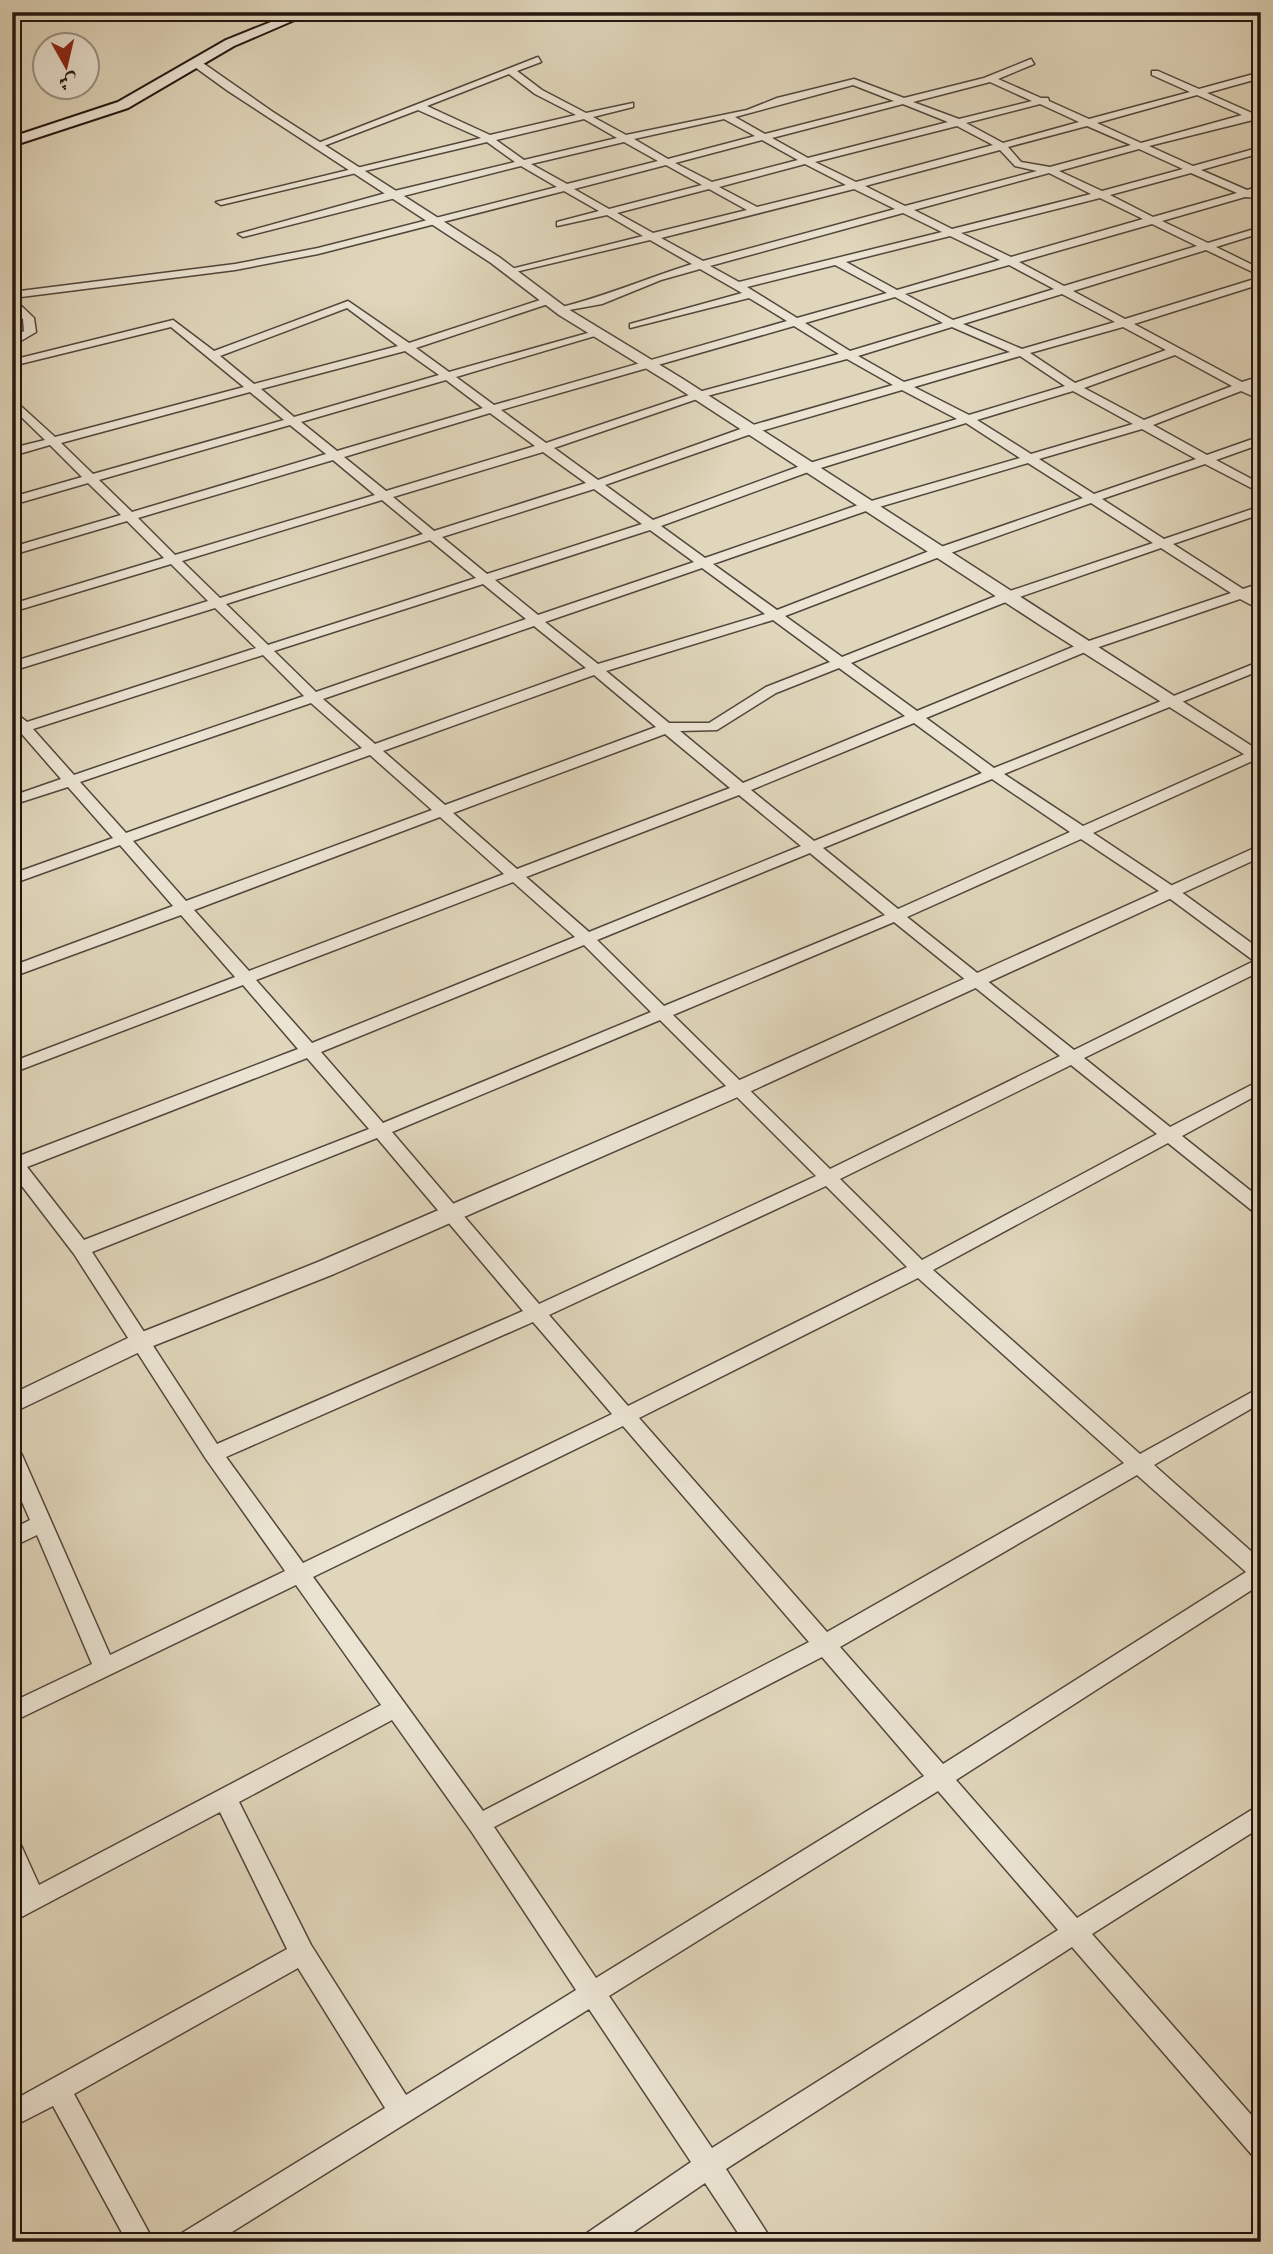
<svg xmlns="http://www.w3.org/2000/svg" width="1273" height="2254" font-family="'IM FELL Double Pica',Amiri,serif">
<rect width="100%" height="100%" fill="#e0d6bb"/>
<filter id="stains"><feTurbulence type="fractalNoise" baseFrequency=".00286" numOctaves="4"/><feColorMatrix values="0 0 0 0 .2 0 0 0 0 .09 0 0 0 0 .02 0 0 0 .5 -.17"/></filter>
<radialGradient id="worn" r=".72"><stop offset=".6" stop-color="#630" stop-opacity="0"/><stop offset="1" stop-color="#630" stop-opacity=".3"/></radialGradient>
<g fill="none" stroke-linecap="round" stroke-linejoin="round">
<defs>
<path id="minor" d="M538 57 541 62 517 71 542 90 586 113 633 103V107L593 117 626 135 747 110 777 98 854 79 904 98 984 78 1031 59 1034 64 998 79 1041 98H1048L1049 101 1089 119 1190 92 1152 75V71H1158L1199 89 1261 72V78L1207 93 1252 113 1261 110 1257 119 1149 146 1193 166 1261 147V153L1201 170 1247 190 1261 186V192L1255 194 1256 198 1245 197 1162 221 1208 243 1261 227V233L1216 247 1261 269V276L1206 250 1073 291 1125 319 1261 277V284L1134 324 1242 382 1261 376V383L1251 387 1261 392V400L1241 391 1153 425 1207 455 1261 436V444L1216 460 1261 484V493L1205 464 1102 499 1164 539 1261 506V514L1173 544 1243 589 1261 583V591L1252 594 1261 600V610L1240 599 1090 650 926 718 994 768 1261 661V670L1004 774 1083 826 1249 752 1254 751 1261 754 1259 758 1093 833 1177 889 1261 950V971L1084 1058 1170 1127 1261 1080V1093L1182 1136 1261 1199V1215L1255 1213 1168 1143 933 1270 1140 1454 1261 1387V1403L1154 1465 1261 1560V1584L956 1780 1077 1918 1261 1804V1827L1092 1934 1261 2126V2158L1252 2155 1072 1947 726 2169 773 2242H744L705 2183 619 2242H583L587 2233 691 2162 589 2009 216 2242H178L182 2233 385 2108 298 1968 74 2094 154 2242H127L53 2106 12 2127V2101L287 1949 220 1812 12 1922V1899L20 1895 12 1877V1840L20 1843 39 1885 381 1705 296 1585 12 1722V1702L92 1664 37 1535 12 1547V1529L30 1520 12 1479V1447L19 1450 22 1455 110 1655 285 1571 206 1459 74 1254 12 1173V1154L19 1156 298 1049 243 985 12 1073V1062L235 977 181 915 12 977V966L173 906 120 845 12 884V874L113 838 68 787 12 805V796L61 779 21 733 12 735V727L15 726 12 710 27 722 256 648 215 608 12 671V662L208 601 171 564 12 612V604L164 558 127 521 12 555V547L121 515 88 483 12 505V497L82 477 50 445 12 456V448L45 440 12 408V398L55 437 244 387 171 327 12 366V360L173 320 214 351 348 301 409 343 543 299H551V303L416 348 449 372 595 331 605 333 456 377 494 405 787 321 749 298 630 328V324L742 293 700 269 661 280 602 304 558 312V308C604 297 647 278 692 264L650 240 507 274V270L643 236 607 215 557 226V222L599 211 564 191 318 254 235 270 13 298 34 318 36 332 12 346V338L24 331 23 319 12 308V292L235 264 318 248 557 187 521 166 243 237 238 234 386 193 515 162 487 142 221 205 216 202 481 138 418 110 321 147 313 145ZM509 74 535 94 576 115 490 135 427 106ZM990 82 1032 101 959 119 913 102ZM853 85 894 101 765 134 735 117ZM1197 95 1242 115 1141 143 1097 123ZM903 104 948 122 808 158 772 138ZM1040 104 1079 122 1003 143 966 123ZM584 119 617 138 524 160 496 140ZM724 119 755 136 668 159 634 139ZM957 126 993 145 856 182 815 162ZM1087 126 1131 145 1050 167 1021 162 1008 147ZM762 140 798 160 712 182 675 163ZM624 142 658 161 567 184 531 164ZM1139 149 1183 169 1102 191 1059 171ZM1000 150 1015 166 1037 171 905 206 865 186ZM805 164 846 185 757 207 719 187ZM666 165 702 185 609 209 574 189ZM1049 173 1091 194 952 229 914 210ZM1191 173 1237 193 1153 217 1110 195ZM709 189 747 210 653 233 617 213ZM854 189 895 209 703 261 661 238ZM1100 198 1143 219 1011 257 961 233ZM903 213 942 232 739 282 710 266ZM1152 224 1197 246 1064 286 1019 262ZM950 236 1000 260 897 290 846 262ZM835 265 887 293 797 318 747 287ZM1009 265 1054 289 953 320 905 294ZM1062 294 1115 322 1022 349 963 324ZM895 297 943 323 850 351 805 323ZM347 308 398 346 254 384 220 356ZM794 326 839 354 695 393 546 443 501 410ZM952 327 1010 352 904 382 858 356ZM1123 327 1166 350 1075 383 1030 353ZM405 351 439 375 294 417 261 389ZM1175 355 1232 386 1144 420 1084 388ZM1020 356 1065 386 969 415 914 387ZM847 359 893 385 746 427 598 480 554 448 703 397ZM446 380 483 408 337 451 301 422ZM902 390 957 419 803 465 653 520 605 485 754 433ZM1073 391 1133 424 1031 454 977 420ZM250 392 284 420 93 474 61 443ZM490 413 535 446 386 491 344 457ZM966 423 1020 458 861 504 705 558 661 526 811 471ZM290 425 326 454 132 512 99 480ZM1142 429 1196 459 1094 494 1039 459ZM543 452 586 483 434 531 393 497ZM333 460 375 495 175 555 138 518ZM1028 463 1083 498 932 550 777 610 713 564 869 510ZM594 489 642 524 487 574 442 537ZM382 500 423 534 220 598 182 561ZM1091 503 1153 543 1001 594 842 657 785 616 942 556ZM650 530 694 562 538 615 495 580ZM430 540 476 578 268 645 226 604ZM1161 548 1231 593 1080 644 917 711 851 663 1011 600ZM702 568 765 614 598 664 545 622ZM483 584 526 619 316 692 274 651ZM773 620 830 662 766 687 709 723H669L606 671ZM534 626 586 668 375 744 323 699ZM263 655 304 696 74 775 33 729ZM839 668 905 716 743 783 680 731 717 730 776 693ZM594 675 656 727 445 805 383 751ZM311 703 362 748 126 833 80 782ZM914 723 982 773 814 841 751 790ZM665 734 730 788 517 869 453 813ZM370 755 432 810 186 901 133 841ZM992 779 1070 832 898 909 823 848ZM739 795 801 846 589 932 526 877ZM440 817 504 874 249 971 194 910ZM1081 839 1165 895 1254 961 1074 1050 907 917ZM810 853 885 915 664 1006 597 940ZM513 882 575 937 312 1043 256 980ZM894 922 1060 1056 830 1169 673 1015ZM584 945 651 1012 383 1123 321 1052ZM660 1020 816 1176 539 1304 392 1132ZM307 1058 369 1129 84 1240 27 1167ZM1071 1065 1157 1134 922 1260 840 1179ZM377 1138 523 1311 217 1444 92 1252ZM826 1186 907 1267 628 1406 549 1315ZM918 1278 1124 1463 827 1632 639 1418ZM533 1322 612 1414 303 1563 226 1457ZM623 1426 809 1642 483 1811 313 1577ZM1137 1475 1246 1572 943 1764 840 1647ZM822 1657 924 1776 596 1978 494 1827ZM392 1720 471 1831 576 1990 406 2095 311 1945 239 1802ZM938 1791 1058 1930 712 2148 609 1996Z"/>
<path id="tertiary" d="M192 61H200L273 112 499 257 568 309 683 379 1261 752V765L1043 627 673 385 559 315 491 263 228 91 192 65Z
M1261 845V857L747 1093 334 1274 148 1348 12 1413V1394L132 1336 318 1262 733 1083Z"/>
<path id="secondary" d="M296 12H313L234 46 128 108 12 146V137L118 102 226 40Z"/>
</defs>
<!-- minor casing -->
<use href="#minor" stroke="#52463c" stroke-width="3"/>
<!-- tertiary casing -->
<use href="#tertiary" stroke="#52463c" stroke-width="3"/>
<!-- secondary casing -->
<use href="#secondary" stroke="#231611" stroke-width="4"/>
<!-- minor -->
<use href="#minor" fill="#ebe4d3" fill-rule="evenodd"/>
<!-- tertiary -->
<use href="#tertiary" fill="#ebe4d3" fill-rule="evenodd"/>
<!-- secondary -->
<use href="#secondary" fill="#ebe4d3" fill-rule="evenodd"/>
</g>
<!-- margin -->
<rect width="1273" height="2254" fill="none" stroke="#e0d6bb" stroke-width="42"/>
<rect x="14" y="14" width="1245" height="2226" fill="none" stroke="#231611" stroke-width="3.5"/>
<rect x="21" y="21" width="1231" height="2212" fill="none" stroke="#231611" stroke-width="2"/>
<!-- north arrow -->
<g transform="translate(66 66) rotate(172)"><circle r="33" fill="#ebe4d3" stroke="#9b9285" stroke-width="2"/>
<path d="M0-5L12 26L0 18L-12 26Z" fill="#8f2418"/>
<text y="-10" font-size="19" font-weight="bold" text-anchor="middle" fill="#231611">ش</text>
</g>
<rect width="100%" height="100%" filter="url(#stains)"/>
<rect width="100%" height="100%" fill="url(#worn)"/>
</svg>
